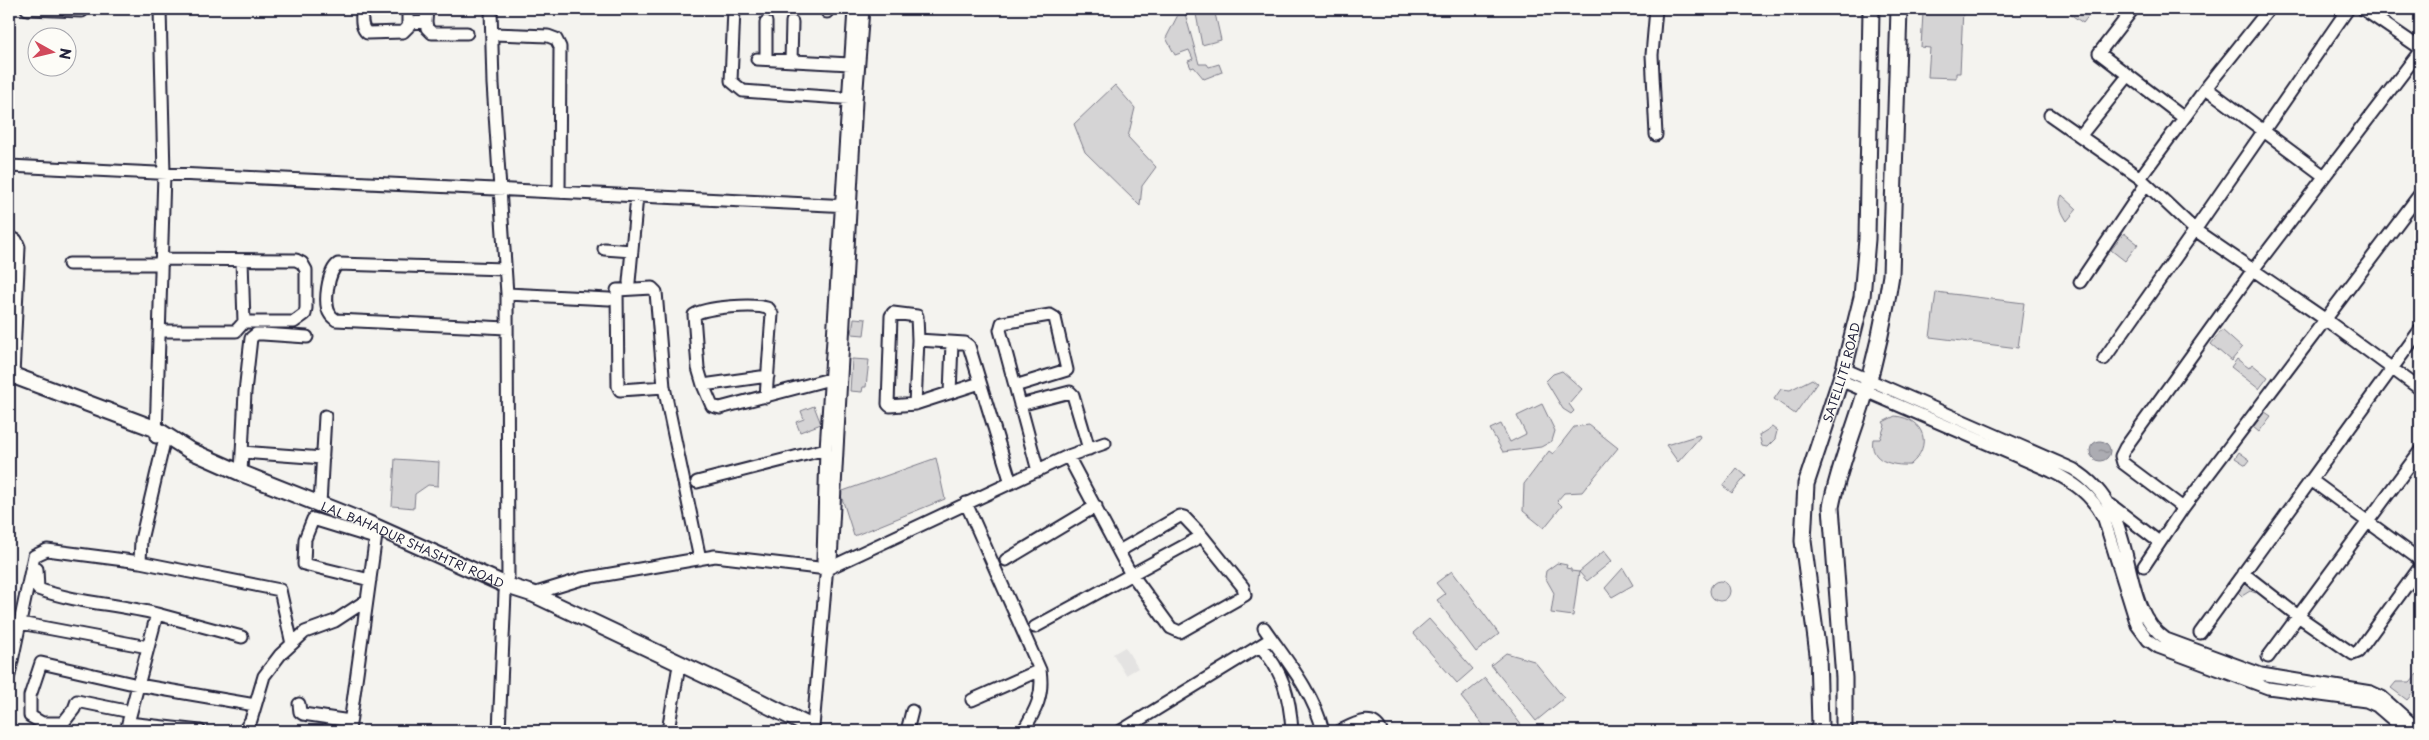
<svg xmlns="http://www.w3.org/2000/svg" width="2429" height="740" font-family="'Playpen Sans',sans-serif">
<defs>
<pattern id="water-ripples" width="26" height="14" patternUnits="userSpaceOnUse" patternTransform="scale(1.25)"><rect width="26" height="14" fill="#acacb2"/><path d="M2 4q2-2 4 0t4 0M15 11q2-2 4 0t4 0" fill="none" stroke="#8c8c92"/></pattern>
</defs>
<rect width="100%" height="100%" fill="#f4f3ef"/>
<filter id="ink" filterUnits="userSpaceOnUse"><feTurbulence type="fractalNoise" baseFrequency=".02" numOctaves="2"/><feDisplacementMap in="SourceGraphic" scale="10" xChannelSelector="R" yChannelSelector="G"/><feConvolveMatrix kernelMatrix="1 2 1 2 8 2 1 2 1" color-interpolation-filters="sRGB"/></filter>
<g filter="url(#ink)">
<!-- built -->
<path fill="#e4e3e2" d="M1125 647 1138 668 1126 675 1113 654Z"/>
<!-- green -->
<path fill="#d5d4d5" stroke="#7c7b88" d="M1195 9H1214L1221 40 1202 45Z
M1911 9H1963L1960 73H1956V78L1928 77 1930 48 1921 47 1923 13 1911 12Z
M2074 9H2094L2083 23 2070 14Z
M1184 10 1199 64H1207L1209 67 1219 64 1222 72 1204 79 1194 67 1191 68 1188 61 1193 59 1189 50 1175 55 1166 38 1180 11Z
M1115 85 1135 108 1128 137 1156 167 1142 186 1140 206 1085 152 1074 124Z
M2062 195 2077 209 2067 221C2062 213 2057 204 2062 195Z
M2124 233 2138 244 2125 261 2111 250Z
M1936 292 2024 303 2018 348 1930 337Z
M854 318 866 319 864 335 852 334Z
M2222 330 2242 348 2231 361 2211 344Z
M852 359 869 360 866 387H863L862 392 850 391Z
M2237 359 2249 368 2252 364 2268 377 2259 389 2231 367Z
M1562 371 1582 389 1569 404 1574 411 1571 414 1563 409 1546 381 1553 374Z
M1812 379 1817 383 1795 414 1774 399 1781 389 1790 390Z
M1542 404 1555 431 1552 441 1541 447 1503 452 1490 429 1501 424 1510 442 1526 434 1517 416Z
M814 406 821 424 800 432 796 422 804 419 801 411Z
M2265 412 2271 416 2259 432 2253 427Z
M1895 416C1925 419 1933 446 1910 465 1892 466 1869 461 1873 439H1880L1885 425 1883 422Z
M1589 425 1618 448 1582 492 1564 493 1557 501 1562 506 1544 528 1523 511 1524 484 1549 451 1553 454 1574 427Z
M1772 427 1777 431 1775 439 1767 447 1762 446 1759 435Z
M1699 435 1700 437 1678 462 1666 445Z
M2239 452 2250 460 2246 465 2235 458Z
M936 458 945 499 854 536 840 492Z
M395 459 439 462 438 486 428 485 415 494 414 508 392 506Z
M1737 468 1746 476 1732 493 1723 486Z
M1604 551 1612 561 1587 581 1579 572Z
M1557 563 1567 565 1566 568 1571 569V571L1579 572 1573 616 1551 613 1554 593 1545 577 1546 571Z
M1623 568 1633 585 1612 597 1605 588Z
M1452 571 1499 634 1476 652 1437 600 1445 594 1436 583Z
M2246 579 2259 590 2256 593 2250 591 2242 596 2236 590Z
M1710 591a10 10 0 1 1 20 0a10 10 0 1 1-20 0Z
M1429 619 1473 669 1457 683 1413 633Z
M1506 653 1534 661 1564 698 1536 721 1491 665Z
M2417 674 2420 677V699L2413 693 2407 700 2391 688 2396 682H2410Z
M1485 678 1526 731H1488L1461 697Z"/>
<!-- water -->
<path fill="url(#water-ripples)" stroke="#757582" d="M2090 451a10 10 0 1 1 20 0a10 10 0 1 1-20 0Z"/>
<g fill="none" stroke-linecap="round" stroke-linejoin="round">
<defs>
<path id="minor" d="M27 9 82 11
M362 9C362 17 360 27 367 33L403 32 408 27V23
M408 9V23L426 22 427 9
M491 9 493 84 507 294 508 586 505 593 499 731
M734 9 731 81 743 91 856 99
M2133 9 2099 53 2184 118
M2348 9 2195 230 2326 320 2420 389
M2363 9 2420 48
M787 10V9
M827 12V9
M426 22 427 28 432 33H467
M492 34 548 36 556 39 560 47 559 192
M757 59 850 64
M766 59V22
M791 61 792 22
M2206 88 2324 176
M2050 115 2140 178
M1656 135 1652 55 1656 9
M2081 135 2128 76
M9 166 850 206
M9 237 16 240 19 247 13 376
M604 249 632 251
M161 259 296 260 302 263 306 270V308L305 314 294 322H244
M69 264H161
M505 269 338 264C328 271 323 304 330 314 331 317 334 318 336 320L507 328
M629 282 637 196
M2080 282 2146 184
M507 294 609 299
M160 331H236L244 322 242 260
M918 340 917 316 893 313 891 316 888 404 890 406 915 404 980 383
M2104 359 2195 230 2140 178 2206 88 2269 9
M1844 369 2073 469C2145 511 2114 604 2166 639L2261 674 2371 692 2382 697 2420 731
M1840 380 2051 471C2075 483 2092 495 2104 519L2137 625 2148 640 2158 647 2268 688 2366 701 2377 706 2406 731
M703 385 712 406 720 408 830 379
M1015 386 1067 370 1055 318 1050 315 1002 323 1000 330 1038 471
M664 387 620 390 618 386 617 290 652 288 656 292 664 387 700 559
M950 393 952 343
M766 397 772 314 769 309C757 303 705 307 694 315L698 368 703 385 768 376
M915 404 918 340 965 343 969 346 1011 483
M1020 405 1070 392 1073 395 1089 449
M156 437 164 174 160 9
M164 442 141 540 140 562 280 590 292 644
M242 452 323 458
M1068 456 1128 569 1171 628 1180 632 1245 595 1243 587 1202 536 1184 517 1180 516 1119 551
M241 473 245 392 251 338 256 334H263L307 337
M2311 480 2420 560
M697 482 826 449
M966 503 1040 670C1044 695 1036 710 1023 731
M320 504 325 416
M2111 505 2159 542
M2183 508 2123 463 2121 456 2125 448 2253 270 2420 51
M1006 560 1096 506
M827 565 823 560 826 449 854 9
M2144 566 2183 508 2420 194
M37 569 38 589C77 603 118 604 157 614
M2243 573 2298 616 2353 654 2358 652 2420 567
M370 580 304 564 305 539 313 519 375 538
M533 594 582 579 715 556 827 569 1068 456 1105 443
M20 623 148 647
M1035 627 1202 536
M1264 628C1286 660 1314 693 1323 731
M2200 633 2420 330
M1260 646C1283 671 1290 697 1292 731
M2268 657 2420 451
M9 675 34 556 47 550 140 562
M972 700 1040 670
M299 704 300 712 303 714 350 721
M131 712 77 701 74 709 63 723H42L30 716V696L41 663 138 685 255 705
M128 723 157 614 242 637
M813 727 827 565 831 561 856 101 863 9
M127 731 128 723 200 731
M244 731 251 720 264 676 280 655 305 632 335 621 367 600
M349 731 377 528
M668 731 678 671
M907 731 912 711
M1121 731 1271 639
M1340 731C1354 724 1372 713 1381 731"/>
<g id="major">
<path id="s1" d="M9 374 156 429 189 450 241 473 367 523 508 586 533 594 753 698 811 727"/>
<path id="s2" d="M1817 731 1820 725 1818 654 1803 541 1806 484 1844 369 1862 297 1867 239 1871 9"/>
<path d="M1844 731V678L1831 507C1838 469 1853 434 1864 397 1876 357 1885 316 1891 275L1899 9"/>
</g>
</defs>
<!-- minor casing -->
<use href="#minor" stroke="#22223b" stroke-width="15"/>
<!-- major casing -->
<use href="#major" stroke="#22223b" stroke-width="19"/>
<!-- minor -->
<use href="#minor" stroke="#fdfcf7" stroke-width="11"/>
<!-- major -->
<use href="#major" stroke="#fdfcf7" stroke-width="15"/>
</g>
</g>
<g text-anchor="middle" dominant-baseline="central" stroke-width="4.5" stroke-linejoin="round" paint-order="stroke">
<!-- street labels -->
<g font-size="12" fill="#22223b" stroke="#fdfcf7">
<text stroke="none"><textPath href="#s2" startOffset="366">SATELLITE ROAD</textPath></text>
<text stroke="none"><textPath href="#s1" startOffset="439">LAL BAHADUR SHASHTRI ROAD</textPath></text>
</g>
</g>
<!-- margin -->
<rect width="2429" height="740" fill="none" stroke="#fdfcf7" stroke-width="30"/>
<rect x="15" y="15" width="2399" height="710" fill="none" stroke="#22223b" stroke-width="2" filter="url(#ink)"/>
<!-- north arrow -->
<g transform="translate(52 52) rotate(98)"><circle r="24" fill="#fdfcf7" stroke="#a5a5ac"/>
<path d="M0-4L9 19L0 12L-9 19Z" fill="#d1495b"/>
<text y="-8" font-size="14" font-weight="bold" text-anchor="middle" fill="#22223b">N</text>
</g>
</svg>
